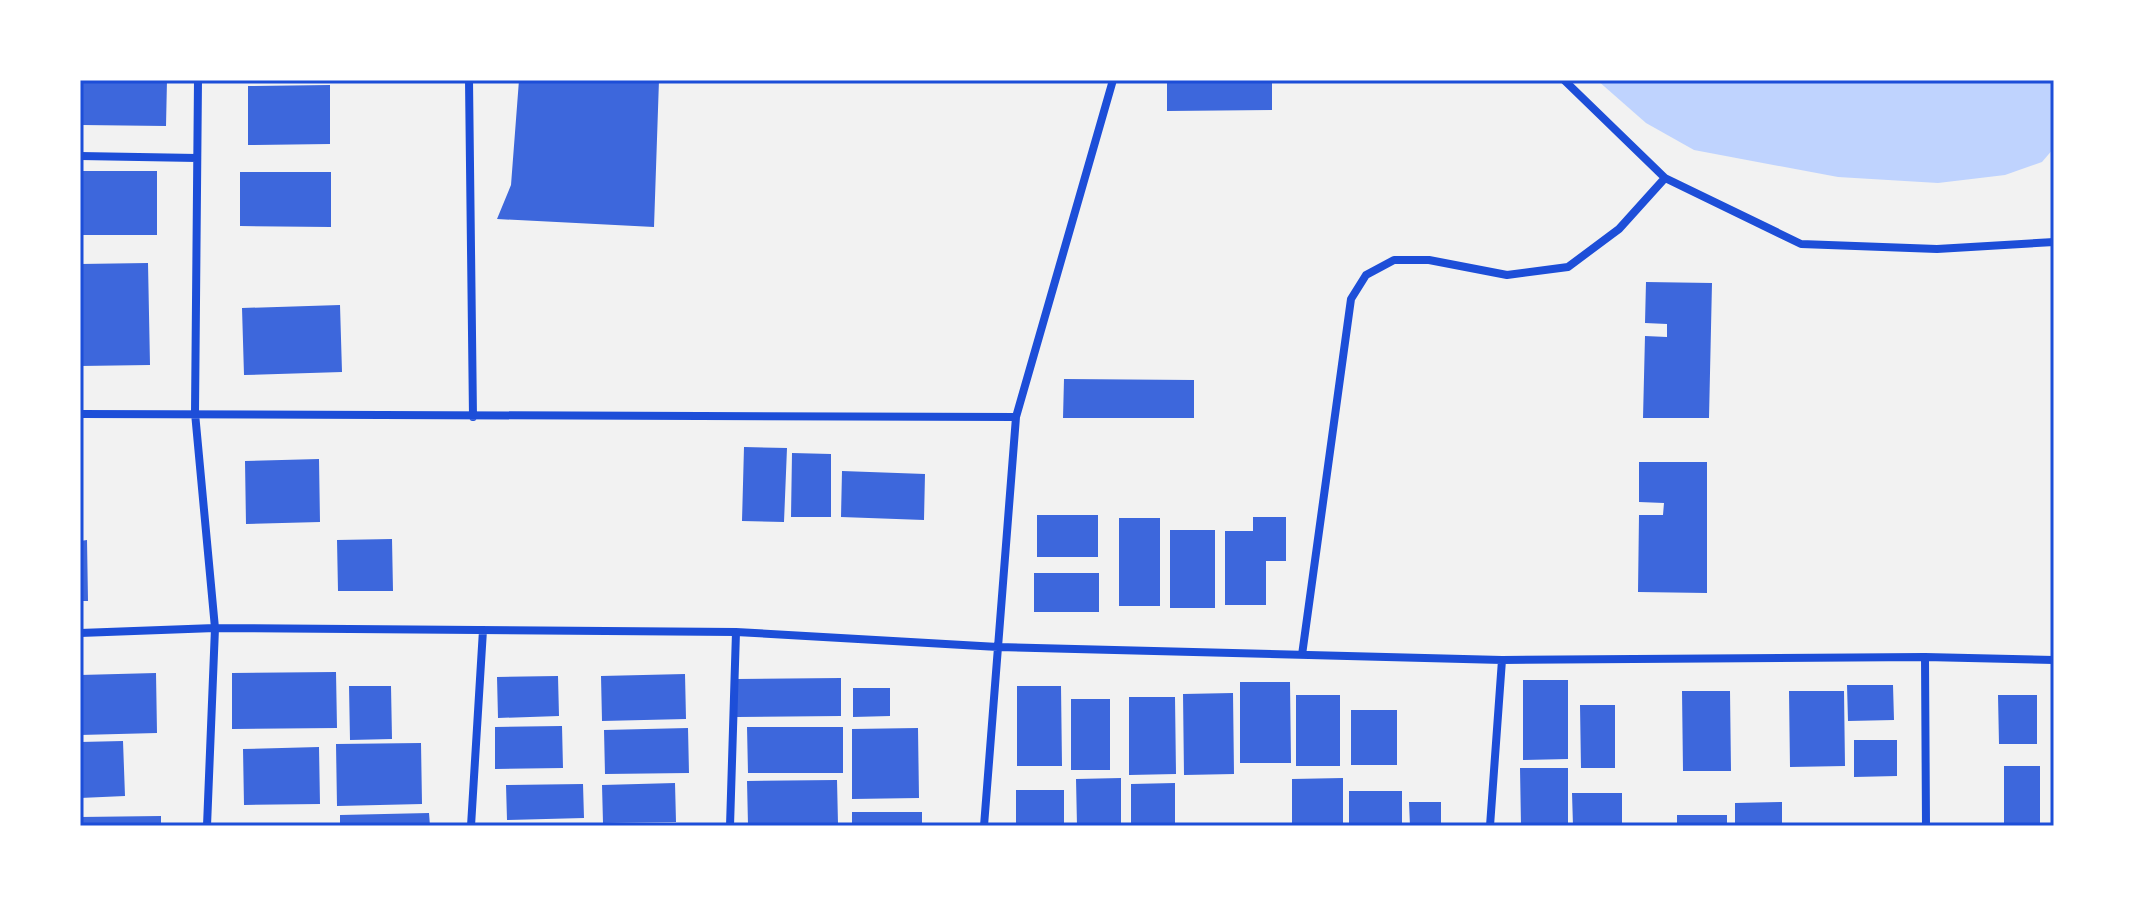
<svg xmlns="http://www.w3.org/2000/svg" width="2134" height="906" font-family="Roboto,sans-serif">
<rect width="100%" height="100%" fill="#f2f2f2"/>
<!-- water -->
<path fill="#bfd3fe" d="M1597 80H2054V148L2042 162 2005 175 1938 183 1838 177 1694 150 1646 123Z"/>
<!-- building -->
<path fill="#3d67dc" d="M82 80H167L166 126 82 125Z
M519 80H659L654 227 497 219 511 185Z
M1167 80H1272V110L1167 111Z
M330 85V144L248 145V86Z
M80 171H157V235H80Z
M240 172H331V227L240 226Z
M148 263 150 365 80 366V264Z
M1646 282 1712 283 1709 418H1643L1645 336 1667 337V324L1645 323Z
M340 305 342 372 244 375 242 308Z
M1064 379 1194 380V418H1063Z
M744 447 787 448 784 522 742 521Z
M792 453 831 454V517H791Z
M319 459 320 522 246 524 245 461Z
M1639 462H1707V593L1638 592 1639 515H1663L1664 503 1639 502Z
M842 471 925 474 924 520 841 517Z
M1037 515H1098V557H1037Z
M1253 517H1286V561H1266V605H1225V531H1253Z
M1119 518H1160V606H1119Z
M1170 530H1215V608H1170Z
M392 539 393 591H338L337 540Z
M87 540 88 601H80V541Z
M1034 573H1099V612H1034Z
M336 672 337 728 232 729V673Z
M156 673 157 733 80 735V675Z
M685 674 686 719 602 721 601 676Z
M558 676 559 716 498 718 497 677Z
M841 678V716L737 717V679Z
M1523 680H1568V759L1523 760Z
M1240 682H1290L1291 763H1240Z
M1847 685H1893L1894 720 1848 721Z
M349 686H391L392 739 350 740Z
M1017 686H1061L1062 766H1017Z
M853 688H890V716L853 717Z
M1682 691H1730L1731 771H1683Z
M1789 691H1844L1845 766 1790 767Z
M1233 693 1234 774 1184 775 1183 694Z
M1296 695H1340V766H1296Z
M1998 695H2037V744H1999Z
M1129 697H1175L1176 774 1129 775Z
M1071 699H1110V770H1071Z
M1580 705H1615V768H1581Z
M1351 710H1397V765H1351Z
M562 726 563 768 495 769V727Z
M747 727H843V773H748Z
M688 728 689 773 605 774 604 730Z
M918 728 919 798 852 799V729Z
M1854 740H1897V776L1854 777Z
M123 741 125 796 80 798V742Z
M421 743 422 804 337 806 336 744Z
M319 747 320 804 244 805 243 749Z
M2004 766H2040V823H2004Z
M1520 768H1568V826H1521Z
M1121 778V826H1077L1076 779Z
M1343 778V826H1292V779Z
M837 780 838 824 748 825 747 781Z
M675 783 676 822 603 823 602 785Z
M1175 783V826H1131V784Z
M583 784 584 818 507 820 506 785Z
M1016 790H1064V826H1016Z
M1349 791H1402V826H1349Z
M1572 793H1622V826H1573Z
M1409 802H1441V826H1410Z
M1782 802V826H1735V803Z
M852 812H922V826H852Z
M429 813 430 826H340V815Z
M1677 815H1727V826H1677Z
M161 816V826H80V817Z"/>
<g fill="none" stroke-linecap="round" stroke-linejoin="round">
<!-- minor -->
<path stroke="#1d4ed8" stroke-width="8" d="M198 80 195 413 215 628 207 826
M469 80 473 417
M1564 80 1665 178 1801 244 1937 249 2054 242
M80 156 197 158
M80 414 1016 417
M80 633 215 628 736 632 998 647 1502 660 1925 657 2054 660
M1302 655 1351 299 1366 275 1394 260H1429L1507 275 1568 267 1619 229 1665 178
M1925 657 1926 826
M471 826 483 630
M730 826 736 632
M984 826 1016 417 1113 80
M1490 826 1502 660"/>
</g>
<!-- border -->
<rect width="2134" height="906" fill="none" stroke="#ffffff" stroke-width="164"/>
<rect x="82" y="82" width="1970" height="742" fill="none" stroke="#1d4ed8" stroke-width="3"/>
</svg>
